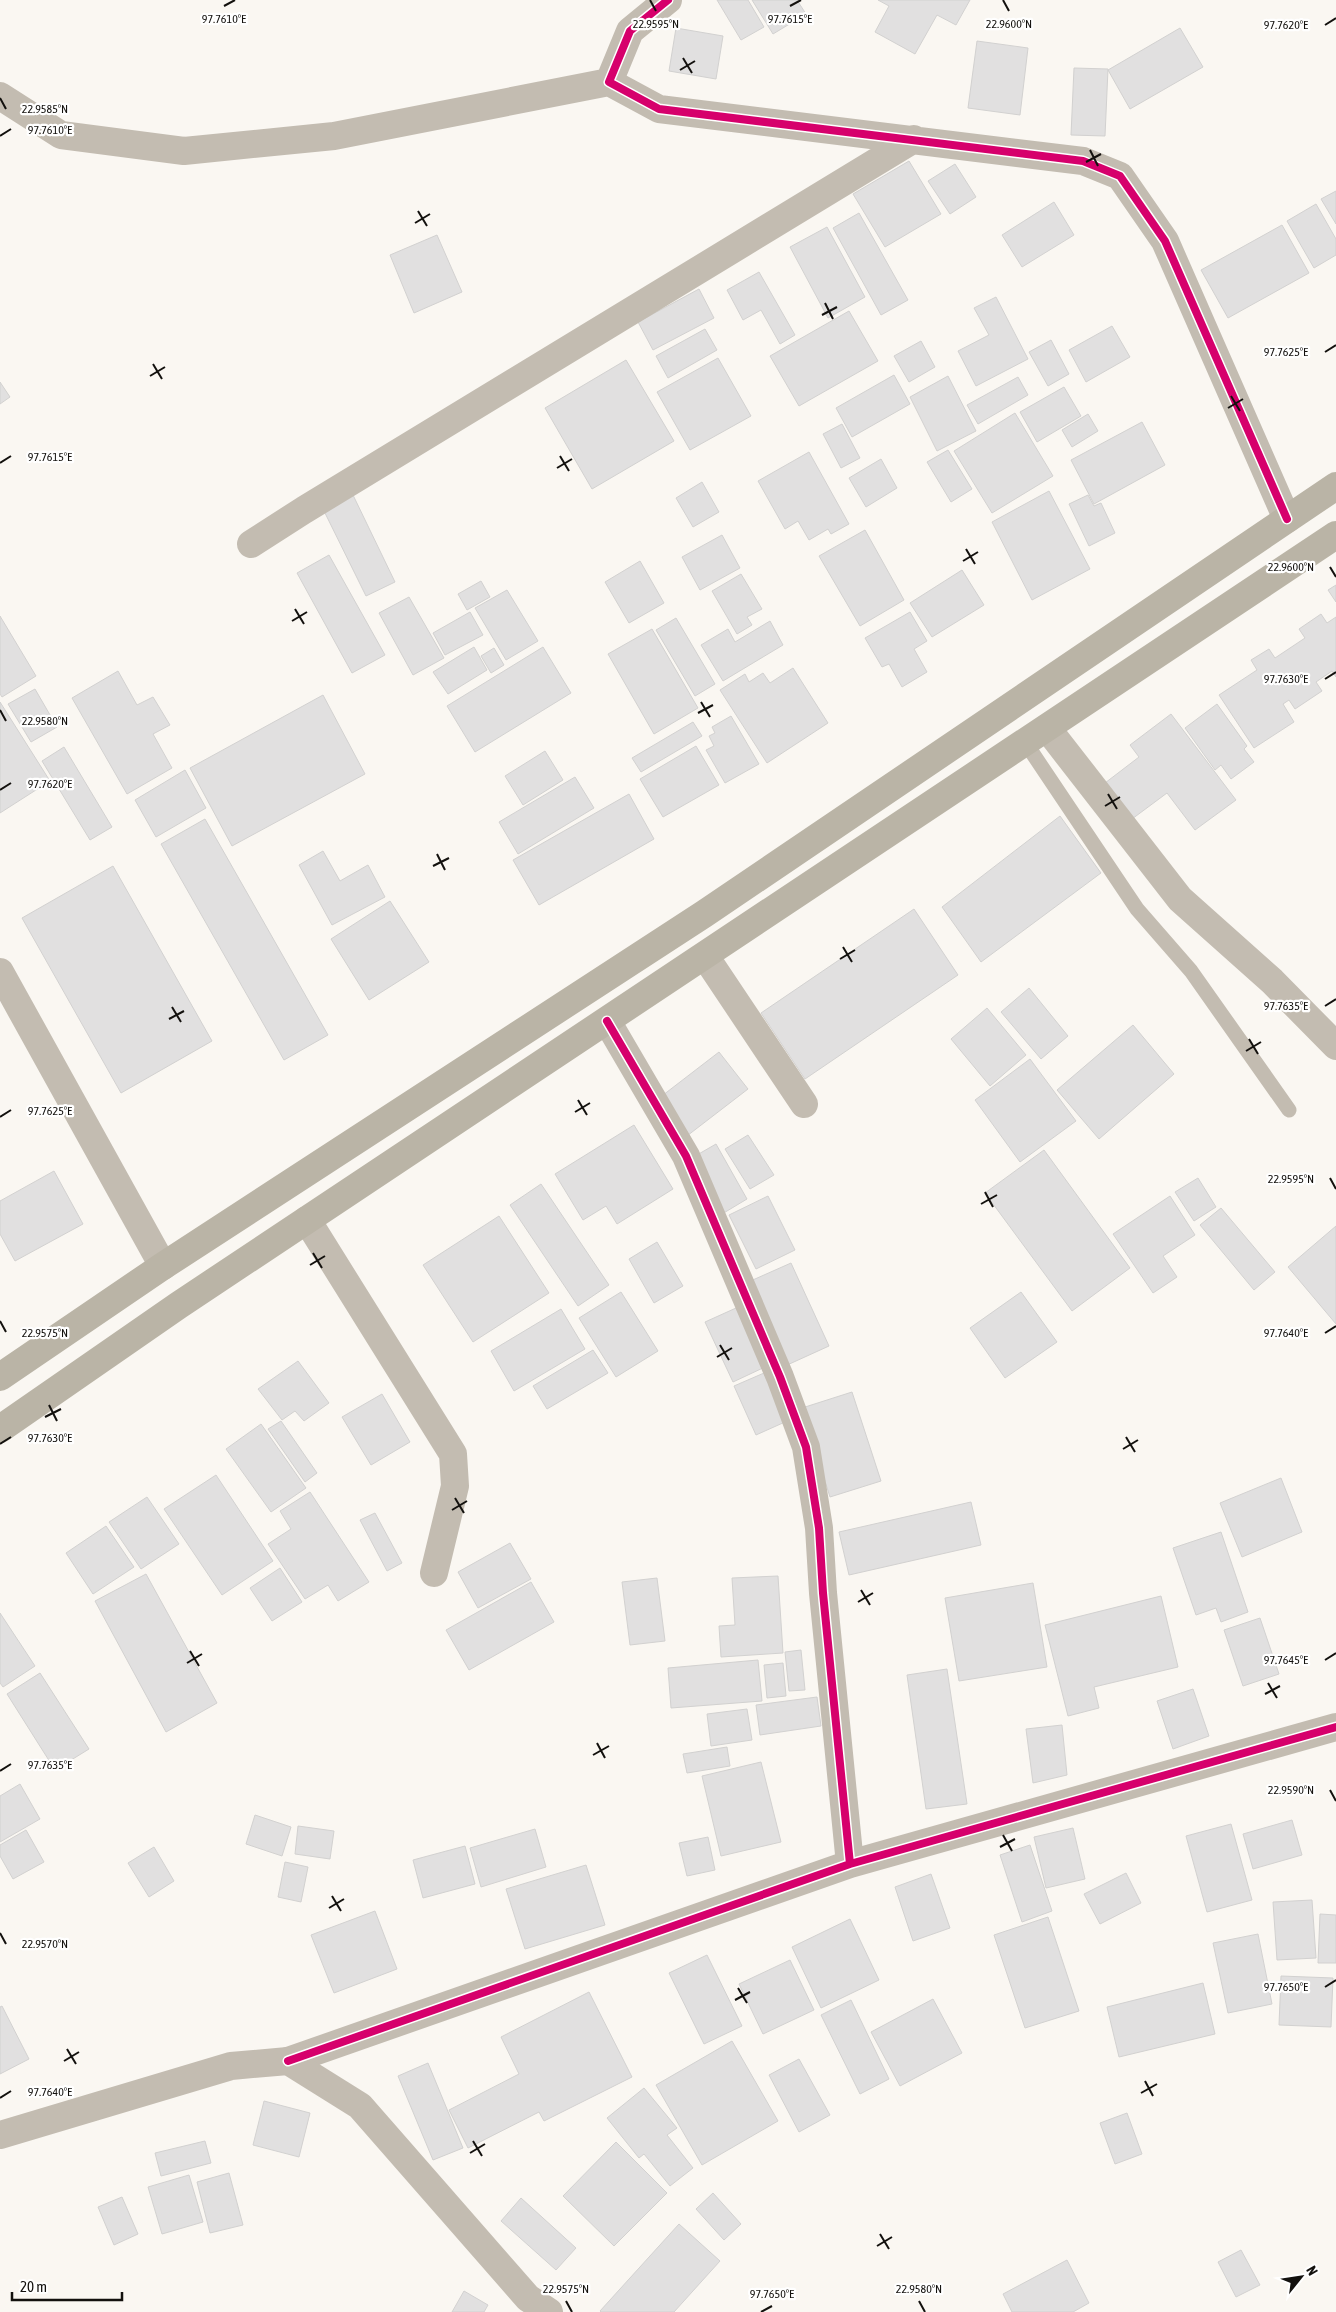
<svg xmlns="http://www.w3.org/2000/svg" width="1336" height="2312" font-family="'Asap Condensed',sans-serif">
<rect width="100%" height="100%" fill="#faf7f2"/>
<!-- building -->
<path fill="#e1e0e0" stroke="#d2d1d0" d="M717 0H748L764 27 741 40Z
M752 0H797L806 14 773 34Z
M878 0H970L956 25 937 15 915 54 875 32 889 6Z
M676 28 723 36 716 79 669 71Z
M1180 28 1203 67 1130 109 1108 70Z
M977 41 1028 48 1020 115 968 108Z
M1074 68 1108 69 1105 136 1071 135Z
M909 161 941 214 885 247 853 194Z
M955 164 976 197 950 214 928 181Z
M1336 191V224L1321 199Z
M1054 202 1074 235 1022 267 1002 235Z
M1316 204 1336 239V255L1314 268 1287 221Z
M859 213 908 300 881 315 833 228Z
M1282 225 1309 273 1228 318 1201 270Z
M827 227 865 297 828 318 790 247Z
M437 235 462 292 414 313 390 255Z
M759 272 795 335 780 344 761 310 743 320 727 290Z
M699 289 714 318 653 350 638 322Z
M996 297 1028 359 976 386 958 351 989 335 974 308Z
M849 311 878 361 799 406 770 356Z
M1112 326 1130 357 1086 382 1069 350Z
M705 329 717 350 668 378 656 356Z
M1051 340 1069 374 1048 386 1029 352Z
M921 341 935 367 909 382 894 356Z
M718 358 751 416 690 450 657 392Z
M626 360 674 441 592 489 545 408Z
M894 375 910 404 852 437 836 408Z
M948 376 976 431 937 451 910 397Z
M1018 377 1028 395 978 424 967 405Z
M0 382 10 397 0 404Z
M1064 387 1081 416 1037 442 1020 412Z
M1015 413 1053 476 992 513 954 451Z
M1088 414 1098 431 1072 447 1062 430Z
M1142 422 1165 465 1094 504 1071 460Z
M842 424 860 458 841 468 823 434Z
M948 450 972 489 951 502 927 462Z
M809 452 849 524 831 534 828 529 809 540 798 521 785 529 758 481Z
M881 459 897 488 866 507 849 478Z
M702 482 719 512 693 527 676 498Z
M1049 491 1090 569 1032 600 992 522Z
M353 495 395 582 366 596 323 509Z
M1088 495 1094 506 1101 503 1115 533 1089 546 1069 504Z
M865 530 904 600 860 626 819 556Z
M722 535 740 568 700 590 682 557Z
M329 555 385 655 352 673 297 573Z
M640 561 664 603 629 623 605 582Z
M962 570 984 605 932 637 910 603Z
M741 574 762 609 747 617 752 625 737 634 712 591Z
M481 581 490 597 467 610 458 594Z
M1336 585V602L1328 590Z
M507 590 538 641 506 660 475 608Z
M409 597 444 658 413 675 379 613Z
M470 612 483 635 445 655 433 633Z
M910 612 927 641 914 649 927 672 902 687 889 664 882 667 865 638Z
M1321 614 1327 623 1336 617V677L1332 671 1316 682 1322 691 1295 709 1289 700 1283 704 1294 722 1254 748 1219 695 1257 670 1251 660 1269 649 1275 658 1305 638 1299 629Z
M0 616 36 676 2 697 0 694Z
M676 618 715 684 695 696 656 630Z
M770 621 783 645 723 681 701 645 728 629 735 642Z
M652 629 698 708 654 734 608 654Z
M474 647 487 670 448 694 433 672Z
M543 647 571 693 475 752 447 706Z
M494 648 504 665 491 673 481 656Z
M793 668 828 723 767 763 720 690 745 674 749 682 763 673 770 683Z
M118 671 137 705 153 697 170 725 153 734 172 768 127 794 72 698Z
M35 689 57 727 31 742 8 704Z
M323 695 365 774 232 846 190 768Z
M0 702 50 781 0 813Z
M1217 704 1247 746 1244 749 1254 762 1231 779 1221 765 1215 770 1185 728Z
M1171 714 1236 800 1195 830 1167 793 1132 819 1105 783 1139 757 1130 745Z
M731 716 759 764 725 783 706 750 714 746 709 736 715 733 712 727Z
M693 722 702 736 641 772 632 758Z
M696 746 719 785 663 817 640 779Z
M64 747 112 827 90 840 42 761Z
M545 751 563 780 523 805 505 776Z
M185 770 206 808 156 837 135 800Z
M575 777 594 808 518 854 499 822Z
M629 794 654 839 539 905 513 860Z
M1060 816 1101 873 981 962 942 907Z
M205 819 328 1035 284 1060 161 844Z
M323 851 340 881 368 865 385 897 332 925 299 865Z
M113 866 212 1041 121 1093 22 918Z
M390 901 429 962 369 1000 331 939Z
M914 909 958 975 805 1079 761 1013Z
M1029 988 1068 1036 1041 1059 1001 1012Z
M987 1008 1026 1055 990 1086 951 1039Z
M1133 1025 1174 1074 1099 1139 1057 1090Z
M719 1052 748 1089 683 1139 654 1102Z
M1030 1059 1076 1121 1020 1162 975 1100Z
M634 1125 673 1189 617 1224 606 1206 583 1220 555 1174Z
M748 1135 774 1175 750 1189 725 1149Z
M716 1144 747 1199 722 1214 690 1159Z
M1044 1150 1130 1268 1072 1311 985 1193Z
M54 1171 83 1224 15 1261 0 1234V1201Z
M1198 1178 1216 1207 1194 1221 1175 1192Z
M541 1184 609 1285 578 1306 510 1205Z
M768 1196 795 1250 756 1269 729 1215Z
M1170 1196 1195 1235 1163 1256 1177 1277 1153 1293 1113 1234Z
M1221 1208 1275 1272 1254 1290 1200 1225Z
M499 1216 549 1293 473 1342 423 1265Z
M1336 1226V1324L1288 1267Z
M657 1242 683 1286 654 1303 629 1259Z
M791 1263 829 1346 785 1366 746 1283Z
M621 1292 658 1351 616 1377 579 1318Z
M1021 1292 1057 1342 1005 1378 970 1328Z
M736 1308 765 1367 733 1382 705 1322Z
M561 1309 585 1349 514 1391 491 1351Z
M593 1350 608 1373 547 1409 533 1386Z
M298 1361 329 1403 304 1421 295 1411 282 1420 258 1389Z
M764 1373 785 1422 756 1435 734 1386Z
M852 1392 881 1481 830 1497 802 1408Z
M382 1394 410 1442 371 1465 342 1417Z
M281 1421 317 1473 305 1482 268 1429Z
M261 1424 306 1488 271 1512 226 1449Z
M216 1475 273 1561 222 1595 164 1509Z
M1281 1478 1302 1532 1242 1557 1220 1503Z
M310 1492 369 1582 338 1601 328 1585 305 1599 268 1544 291 1529 280 1511Z
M147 1497 179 1544 141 1569 109 1522Z
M971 1502 981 1545 849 1575 839 1532Z
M375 1513 402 1563 387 1571 360 1520Z
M106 1526 134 1567 93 1594 66 1553Z
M1221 1532 1248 1612 1221 1622 1216 1608 1196 1615 1173 1548Z
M510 1543 531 1579 478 1608 458 1572Z
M280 1568 302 1602 272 1621 250 1588Z
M146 1574 217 1703 166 1732 95 1601Z
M778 1576 783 1653 721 1657 719 1626 735 1625 732 1578Z
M657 1578 665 1641 630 1645 622 1582Z
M531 1582 554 1622 469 1670 446 1630Z
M1033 1583 1047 1667 959 1681 945 1598Z
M1161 1596 1178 1667 1094 1687 1099 1708 1068 1716 1045 1625Z
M0 1613 35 1666 3 1687 0 1683Z
M1260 1618 1279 1674 1243 1686 1224 1630Z
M801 1650 805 1690 789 1691 785 1652Z
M758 1660 762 1701 671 1708 668 1668Z
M783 1663 786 1696 767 1698 764 1665Z
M947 1669 967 1804 926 1809 907 1675Z
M40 1673 89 1749 55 1770 7 1694Z
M1193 1689 1209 1736 1173 1749 1157 1701Z
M817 1697 821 1726 760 1735 756 1705Z
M747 1709 752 1740 711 1746 707 1714Z
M1062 1725 1067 1775 1033 1783 1026 1729Z
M727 1747 730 1766 687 1773 683 1754Z
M761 1762 781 1842 721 1856 702 1776Z
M20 1784 40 1819 0 1842V1796Z
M255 1815 291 1827 282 1856 246 1844Z
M1292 1820 1302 1855 1253 1869 1243 1834Z
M1231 1824 1252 1900 1207 1912 1186 1836Z
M298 1826 334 1831 330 1859 295 1854Z
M1073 1828 1085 1879 1046 1888 1034 1837Z
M535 1829 546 1867 481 1887 470 1848Z
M26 1830 44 1862 13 1879 0 1856V1845Z
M708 1837 715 1870 687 1876 679 1843Z
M1030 1845 1052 1911 1022 1922 1000 1855Z
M465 1846 475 1884 423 1898 413 1860Z
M154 1847 174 1881 149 1897 128 1863Z
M285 1862 308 1867 301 1902 278 1897Z
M586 1865 605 1925 525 1949 506 1889Z
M1126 1873 1141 1903 1100 1924 1084 1894Z
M931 1874 950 1928 913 1941 895 1887Z
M1312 1900 1316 1958 1277 1960 1273 1902Z
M375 1911 397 1969 334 1993 311 1935Z
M1320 1914 1336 1915V1963H1318Z
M1048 1917 1079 2011 1025 2028 994 1935Z
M850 1919 879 1980 821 2008 792 1947Z
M1258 1934 1272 2004 1228 2013 1213 1943Z
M707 1955 742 2026 704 2044 669 1973Z
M790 1960 814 2010 763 2034 739 1984Z
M1281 1976 1333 1978 1331 2027 1279 2025Z
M1203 1983 1215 2034 1119 2057 1107 2007Z
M589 1992 632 2077 544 2121 539 2112 468 2148 449 2110 519 2074 501 2037Z
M933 1999 962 2053 900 2086 871 2032Z
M851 2000 889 2079 860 2094 821 2015Z
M2 2006 29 2059 0 2074V2007Z
M732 2041 778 2121 702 2165 656 2085Z
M799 2059 830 2115 799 2132 769 2075Z
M428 2063 463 2148 433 2160 398 2076Z
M644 2088 677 2128 667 2135 693 2168 670 2186 644 2154 639 2158 607 2118Z
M264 2101 310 2113 299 2157 253 2145Z
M1127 2113 1142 2154 1115 2164 1100 2123Z
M205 2141 211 2163 161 2176 155 2153Z
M616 2142 667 2193 614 2246 563 2196Z
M229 2173 243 2225 210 2233 197 2182Z
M189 2175 203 2222 162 2234 148 2187Z
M713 2193 741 2224 724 2240 696 2209Z
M122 2197 138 2234 114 2245 98 2207Z
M521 2198 576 2248 556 2270 501 2221Z
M679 2224 720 2261 674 2312H601L600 2311Z
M1241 2250 1260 2285 1236 2297 1218 2262Z
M1067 2260 1089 2303 1073 2312H1012L1003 2294Z
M464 2291 488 2305 484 2312H452Z"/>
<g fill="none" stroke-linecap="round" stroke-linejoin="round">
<!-- service -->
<path stroke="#c3bcb1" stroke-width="15" d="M1025 742 1137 909 1191 971 1289 1110"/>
<!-- minor -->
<path stroke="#c3bcb1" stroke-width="28" d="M668 0 630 31 609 82 659 109 1083 161 1120 176 1165 241 1287 519
M0 96 61 135 184 151 334 136 609 82
M251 544 304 510 914 139
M1047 728 1180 899 1272 981 1336 1046
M705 956 804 1104
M0 972 163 1266
M607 1021 686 1156 780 1377 806 1447 819 1528 823 1593 850 1864
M307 1220 453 1454 455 1486 434 1573
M288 2061 850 1864 1336 1727"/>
<!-- tertiary -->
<path stroke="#c3bcb1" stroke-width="28" d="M0 2135 231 2066 288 2061 360 2106 528 2298 549 2312"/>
<!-- primary -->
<path stroke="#bab4a6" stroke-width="28" d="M0 1377 163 1266 704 914 1336 486
M0 1429 179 1305 1336 535"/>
<defs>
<path id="cycleway" d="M668 0 630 31 609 82 659 109 1083 161 1120 176 1165 241 1287 519
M607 1021 686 1156 780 1377 806 1447 819 1528 823 1593 850 1864
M288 2061 850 1864 1336 1727"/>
</defs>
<!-- cycleway casing -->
<use href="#cycleway" stroke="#fff" stroke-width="11"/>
<!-- cycleway -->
<use href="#cycleway" stroke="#d6006c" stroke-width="8"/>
</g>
<!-- ticks -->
<path fill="none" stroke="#13110e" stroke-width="2" d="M650 0 656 11M1003 0 1009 11M224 6 235 0M790 6 801 0M1325 25 1336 18M683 58 692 73M680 70 695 61M0 98 6 109M0 136 11 129M1090 150 1098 166M1086 162 1101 154M418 211 427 226M415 223 430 214M825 303 833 319M822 315 837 307M1325 352 1336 345M153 364 162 379M150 376 165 367M1231 396 1240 411M1228 408 1243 399M560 456 569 471M0 463 11 456M557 468 572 459M966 549 975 564M963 561 978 552M1330 567 1336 577M295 609 304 624M292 621 307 612M1325 679 1336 672M701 702 710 717M0 710 6 721M698 713 713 705M0 790 11 783M1108 794 1117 809M1105 806 1120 797M437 854 445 870M433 866 449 858M843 947 852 962M840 959 855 950M1325 1006 1336 999M172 1007 181 1022M169 1019 184 1011M1249 1039 1258 1054M1246 1051 1261 1042M578 1100 587 1115M575 1112 590 1103M0 1117 11 1110M1330 1178 1336 1189M985 1192 993 1207M981 1204 997 1195M313 1253 322 1268M310 1265 325 1256M0 1321 6 1332M1325 1333 1336 1326M720 1345 729 1360M717 1357 732 1348M49 1405 57 1421M45 1417 61 1409M1126 1437 1135 1452M0 1444 11 1437M1123 1449 1138 1440M455 1498 464 1513M452 1510 467 1501M861 1590 870 1605M858 1602 873 1593M190 1651 199 1666M1325 1660 1336 1653M187 1663 202 1654M1268 1683 1277 1698M1265 1694 1280 1686M597 1743 605 1758M593 1755 609 1746M0 1771 11 1764M1330 1790 1336 1801M1003 1835 1012 1851M1000 1847 1015 1839M332 1896 341 1911M329 1908 344 1899M0 1933 6 1944M1325 1987 1336 1980M738 1988 747 2003M735 2000 750 1992M67 2049 76 2064M64 2061 79 2052M1145 2081 1153 2096M1141 2093 1157 2084M0 2098 11 2091M473 2141 482 2156M470 2153 485 2144M880 2234 889 2249M877 2246 892 2237M566 2301 572 2312M919 2301 925 2312M761 2312 772 2306"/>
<g font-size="12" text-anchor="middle" fill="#13110e" stroke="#fff" stroke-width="4.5" stroke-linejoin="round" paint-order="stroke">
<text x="224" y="23">97.7610°E</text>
<text x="790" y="23">97.7615°E</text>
<text x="656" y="28">22.9595°N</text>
<text x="1009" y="28">22.9600°N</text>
<text x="1286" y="29">97.7620°E</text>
<text x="45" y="113">22.9585°N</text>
<text x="50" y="134">97.7610°E</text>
<text x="1286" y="356">97.7625°E</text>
<text x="50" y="461">97.7615°E</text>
<text x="1291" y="571">22.9600°N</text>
<text x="1286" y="683">97.7630°E</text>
<text x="45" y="725">22.9580°N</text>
<text x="50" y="788">97.7620°E</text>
<text x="1286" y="1010">97.7635°E</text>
<text x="50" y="1115">97.7625°E</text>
<text x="1291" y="1183">22.9595°N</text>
<text x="45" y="1337">22.9575°N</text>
<text x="1286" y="1337">97.7640°E</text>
<text x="50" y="1442">97.7630°E</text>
<text x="1286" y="1664">97.7645°E</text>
<text x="50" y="1769">97.7635°E</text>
<text x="1291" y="1794">22.9590°N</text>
<text x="45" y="1948">22.9570°N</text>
<text x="1286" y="1991">97.7650°E</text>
<text x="50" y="2096">97.7640°E</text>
<text x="566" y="2293">22.9575°N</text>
<text x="919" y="2293">22.9580°N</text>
<text x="772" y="2298">97.7650°E</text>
</g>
<!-- north arrow -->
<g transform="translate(1301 2277) rotate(60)" stroke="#ffffff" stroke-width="4" paint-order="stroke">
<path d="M0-4L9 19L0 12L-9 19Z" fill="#13110e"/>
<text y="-8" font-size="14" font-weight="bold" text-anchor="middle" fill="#13110e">N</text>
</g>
<!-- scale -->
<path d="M12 2292v8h110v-8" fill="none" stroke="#13110e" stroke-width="2.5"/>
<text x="20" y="2292" font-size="15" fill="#13110e" stroke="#ffffff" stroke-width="4" paint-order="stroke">20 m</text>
</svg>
